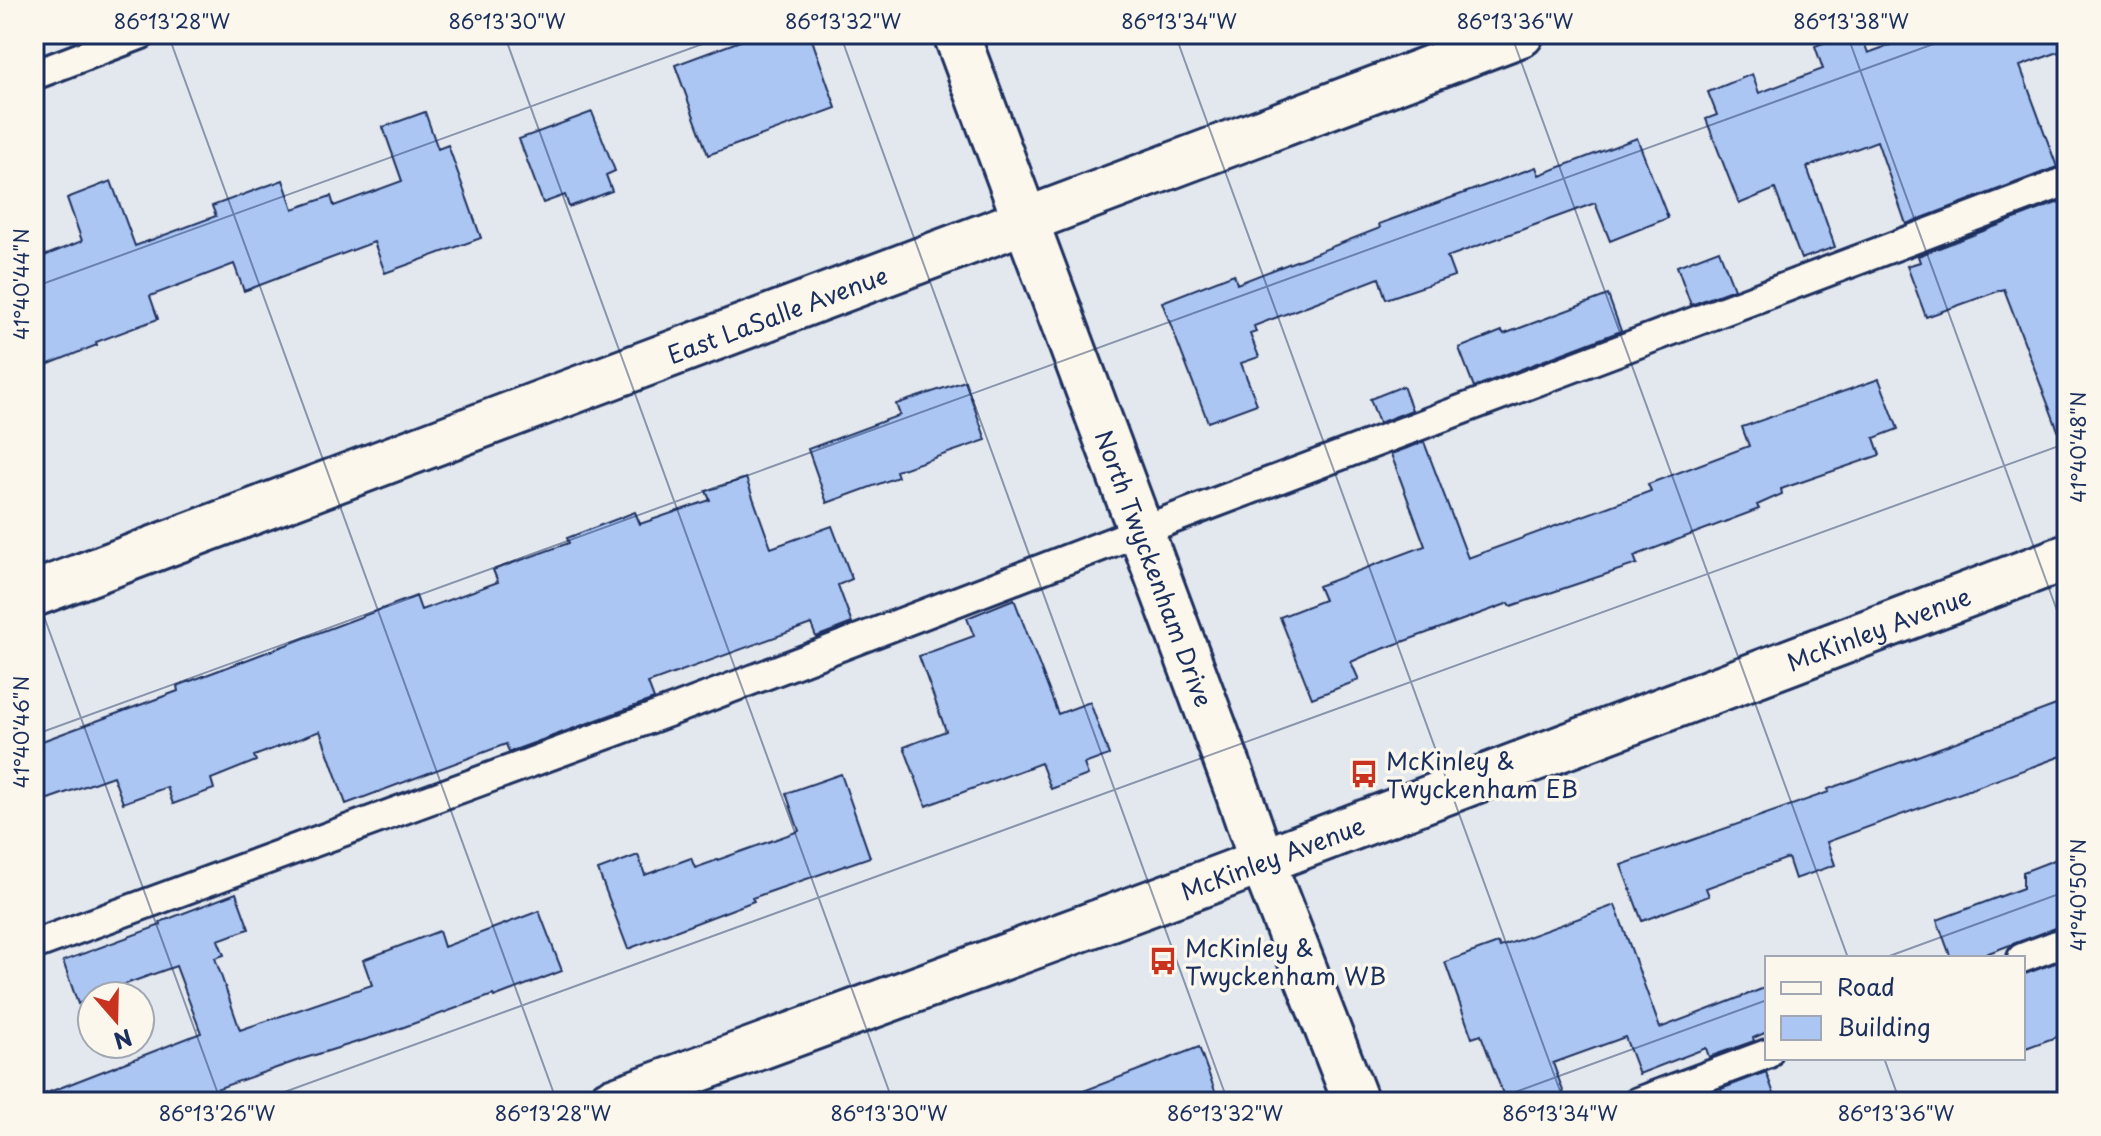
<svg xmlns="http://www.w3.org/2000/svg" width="2101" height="1136" font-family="'Playpen Sans',sans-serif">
<rect width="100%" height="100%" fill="#e3e8ee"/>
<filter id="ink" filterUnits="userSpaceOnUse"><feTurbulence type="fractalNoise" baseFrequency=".0125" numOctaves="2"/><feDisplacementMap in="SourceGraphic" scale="16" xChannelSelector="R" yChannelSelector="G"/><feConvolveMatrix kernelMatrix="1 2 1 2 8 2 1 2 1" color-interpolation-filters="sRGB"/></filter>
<g filter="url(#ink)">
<!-- building -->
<path fill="#acc6f3" stroke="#1b2f5e" stroke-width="2" d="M759 34H810L836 108 708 155 675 65Z
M1847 34H1861L1868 53 1920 34H2067V49L2020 66 2057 167 1906 224 1877 141 1807 167 1835 247 1801 259 1775 189 1739 204 1706 119 1717 115 1708 92 1752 74 1759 93 1823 69 1815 46Z
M425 112 438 149 448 145 481 238 385 273 374 242 244 291 234 264 150 296 158 319 96 342 97 345 34 370V260L82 241 67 198 111 181 135 246 216 216 212 206 283 180 293 209 331 196 334 206 402 181 383 127Z
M592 112 615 171 606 175 612 191 569 207 565 195 543 203 519 139Z
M1637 138 1668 218 1610 241 1595 203 1447 257 1454 276 1386 299 1379 278 1254 326 1256 332 1250 334 1259 357 1241 363 1257 404 1208 422 1162 302 1234 274 1237 284 1380 228 1379 224 1536 167 1539 175Z
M2067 199V445L2064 446 2004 289 1926 317 1907 266 1920 262 1918 256Z
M1719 250 1734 289 1691 305 1677 266Z
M1608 295 1621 331 1474 387 1459 348 1502 331 1504 334Z
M1879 379 1898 429 1874 438 1880 455 1781 489 1782 494 1757 505 1759 509 1634 556 1637 564 1511 606 1509 603 1369 654 1351 662 1359 680 1312 698 1280 617 1324 600 1318 586 1425 546 1391 454 1424 442 1468 558 1651 491 1648 484 1749 446 1742 427Z
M965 381 986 440 896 471 898 477 827 503 808 449 900 415 896 404Z
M1403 386 1412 410 1379 423 1370 399Z
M746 478 771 548 832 526 852 579 838 585 852 623 816 637 811 624 648 683 654 699 509 752 506 744 346 804 320 731 254 756 256 761 211 779 214 789 173 804 167 787 123 803 113 776 34 804V744L178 691 177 686 416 596 421 610 498 582 493 570 569 543 567 538 635 512 640 524 710 500 706 491Z
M1014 599 1058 714 1090 702 1109 755 1084 764 1088 775 1051 789 1041 763 926 806 904 747 946 731 919 656 974 636 967 618Z
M2067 701V754L1827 842 1835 865 1795 879 1788 858 1706 888 1709 896 1642 921 1621 865 1829 792 1828 789Z
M841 774 870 857 752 898 754 901 628 949 598 870 638 855 645 875 691 858 695 868 799 831 786 793Z
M2067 855V924L1975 958H1951L1937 920 2023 888V872Z
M236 893 249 929 218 940 224 955 215 958 240 1030 372 985 363 960 439 931 444 947 539 911 562 971 494 997 493 995 390 1032 302 1059 179 1102H34V1098L201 1033 176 966 92 996 78 1004 63 961 161 925 160 922Z
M1615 905 1660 1028 1767 987V1032L1753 1038 1754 1041 1709 1057 1706 1048 1639 1074 1625 1037 1553 1063 1567 1102H1506L1481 1035 1472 1038 1445 962 1498 943 1500 947Z
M2067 959V1033L2023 1049V974Z
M1199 1047 1219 1102H1066L1065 1098Z
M1766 1072 1777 1102H1725L1721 1089Z"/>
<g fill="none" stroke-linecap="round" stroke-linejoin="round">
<defs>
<path id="lane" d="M34 75 142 34
M34 945 676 709 1201 508 2067 181
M2022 958 2067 941
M1638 1102 1767 1054"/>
<g id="street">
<path id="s1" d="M34 594 1521 34"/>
</g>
<g id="secondary">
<path id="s2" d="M956 34 1238 792 1262 861 1356 1102"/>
</g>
<g id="primary">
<path id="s3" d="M610 1102 1208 882 2067 557"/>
</g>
</defs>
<!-- lane casing -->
<use href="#lane" stroke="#1b2f5e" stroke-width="34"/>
<!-- street casing -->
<use href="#street" stroke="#1b2f5e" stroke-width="50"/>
<!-- secondary casing -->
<use href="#secondary" stroke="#1b2f5e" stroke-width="50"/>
<!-- primary casing -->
<use href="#primary" stroke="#1b2f5e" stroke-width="50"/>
<!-- lane -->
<use href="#lane" stroke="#fbf7ec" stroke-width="28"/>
<!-- street -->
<use href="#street" stroke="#fbf7ec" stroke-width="44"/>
<!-- secondary -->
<use href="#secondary" stroke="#fbf7ec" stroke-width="44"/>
<!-- primary -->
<use href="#primary" stroke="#fbf7ec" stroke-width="44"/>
</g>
</g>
<!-- ticks -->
<path fill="none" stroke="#1b2f5e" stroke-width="2" stroke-opacity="0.45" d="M168 34 557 1102M504 34 893 1102M840 34 1228 1102M1175 34 1564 1102M1511 34 1848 958M1847 34 2067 638M34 287 730 34M34 589 221 1102M34 735 1961 34M1884 958 2067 891M1884 1058 1900 1102M257 1102 2067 443M1488 1102 1767 1000"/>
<!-- icons -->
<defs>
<symbol id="bus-bare" viewBox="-9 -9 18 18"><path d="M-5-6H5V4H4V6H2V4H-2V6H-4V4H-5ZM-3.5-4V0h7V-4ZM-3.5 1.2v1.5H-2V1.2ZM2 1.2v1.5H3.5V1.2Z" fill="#c8321e" stroke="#fbf7ec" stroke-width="2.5" paint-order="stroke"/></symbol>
</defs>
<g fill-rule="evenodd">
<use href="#bus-bare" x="1344" y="754" width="40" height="40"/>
<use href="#bus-bare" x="1143" y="941" width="40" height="40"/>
</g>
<g text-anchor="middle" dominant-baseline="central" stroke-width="7" stroke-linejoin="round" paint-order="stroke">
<!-- street labels -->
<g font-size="24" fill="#1b2f5e" stroke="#fbf7ec">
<text stroke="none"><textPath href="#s1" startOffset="794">East LaSalle Avenue</textPath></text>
<text stroke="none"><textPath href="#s2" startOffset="570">North Twyckenham Drive</textPath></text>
<text stroke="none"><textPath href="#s3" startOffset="1354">McKinley Avenue</textPath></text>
<text stroke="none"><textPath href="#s3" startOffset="706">McKinley Avenue</textPath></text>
</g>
<!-- poi labels -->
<g font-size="24" fill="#1b2f5e" stroke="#fbf7ec" text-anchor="start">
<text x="1386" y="760">McKinley &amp;<tspan x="1386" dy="28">Twyckenham EB</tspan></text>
<text x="1185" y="947">McKinley &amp;<tspan x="1185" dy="28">Twyckenham WB</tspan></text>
</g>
</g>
<!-- margin -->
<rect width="2101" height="1136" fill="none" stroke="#fbf7ec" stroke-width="88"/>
<!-- legend -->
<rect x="1765" y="956" width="260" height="104" fill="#fbf7ec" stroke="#a1a7b3" stroke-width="2"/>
<rect x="1781" y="982" width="40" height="12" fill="#fbf7ec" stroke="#a1a7b3" stroke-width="2"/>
<text x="1837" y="996" font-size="24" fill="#1b2f5e">Road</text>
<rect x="1781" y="1016" width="40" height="24" fill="#acc6f3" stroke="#a1a7b3" stroke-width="2"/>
<text x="1837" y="1036" font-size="24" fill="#1b2f5e">Building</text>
<!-- north arrow -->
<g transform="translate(116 1020) rotate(160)"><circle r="38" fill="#fbf7ec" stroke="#a1a7b3" stroke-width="2"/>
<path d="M0-6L14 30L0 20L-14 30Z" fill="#c8321e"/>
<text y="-12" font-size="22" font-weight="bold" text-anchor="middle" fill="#1b2f5e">N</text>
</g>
<rect x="44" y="44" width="2013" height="1048" fill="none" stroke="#1b2f5e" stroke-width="3"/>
<g font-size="20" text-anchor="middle" fill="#1b2f5e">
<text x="172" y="29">86°13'28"W</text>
<text x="507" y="29">86°13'30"W</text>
<text x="843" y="29">86°13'32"W</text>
<text x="1179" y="29">86°13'34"W</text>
<text x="1515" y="29">86°13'36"W</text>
<text x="1851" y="29">86°13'38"W</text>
<text transform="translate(22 284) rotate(-90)" y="7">41°40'44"N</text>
<text transform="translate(2079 447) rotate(-90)" y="7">41°40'48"N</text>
<text transform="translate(22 732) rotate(-90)" y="7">41°40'46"N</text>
<text transform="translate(2079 895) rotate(-90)" y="7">41°40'50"N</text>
<text x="217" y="1121">86°13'26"W</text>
<text x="553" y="1121">86°13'28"W</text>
<text x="889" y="1121">86°13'30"W</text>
<text x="1225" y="1121">86°13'32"W</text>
<text x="1560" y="1121">86°13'34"W</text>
<text x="1896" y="1121">86°13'36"W</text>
</g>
</svg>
